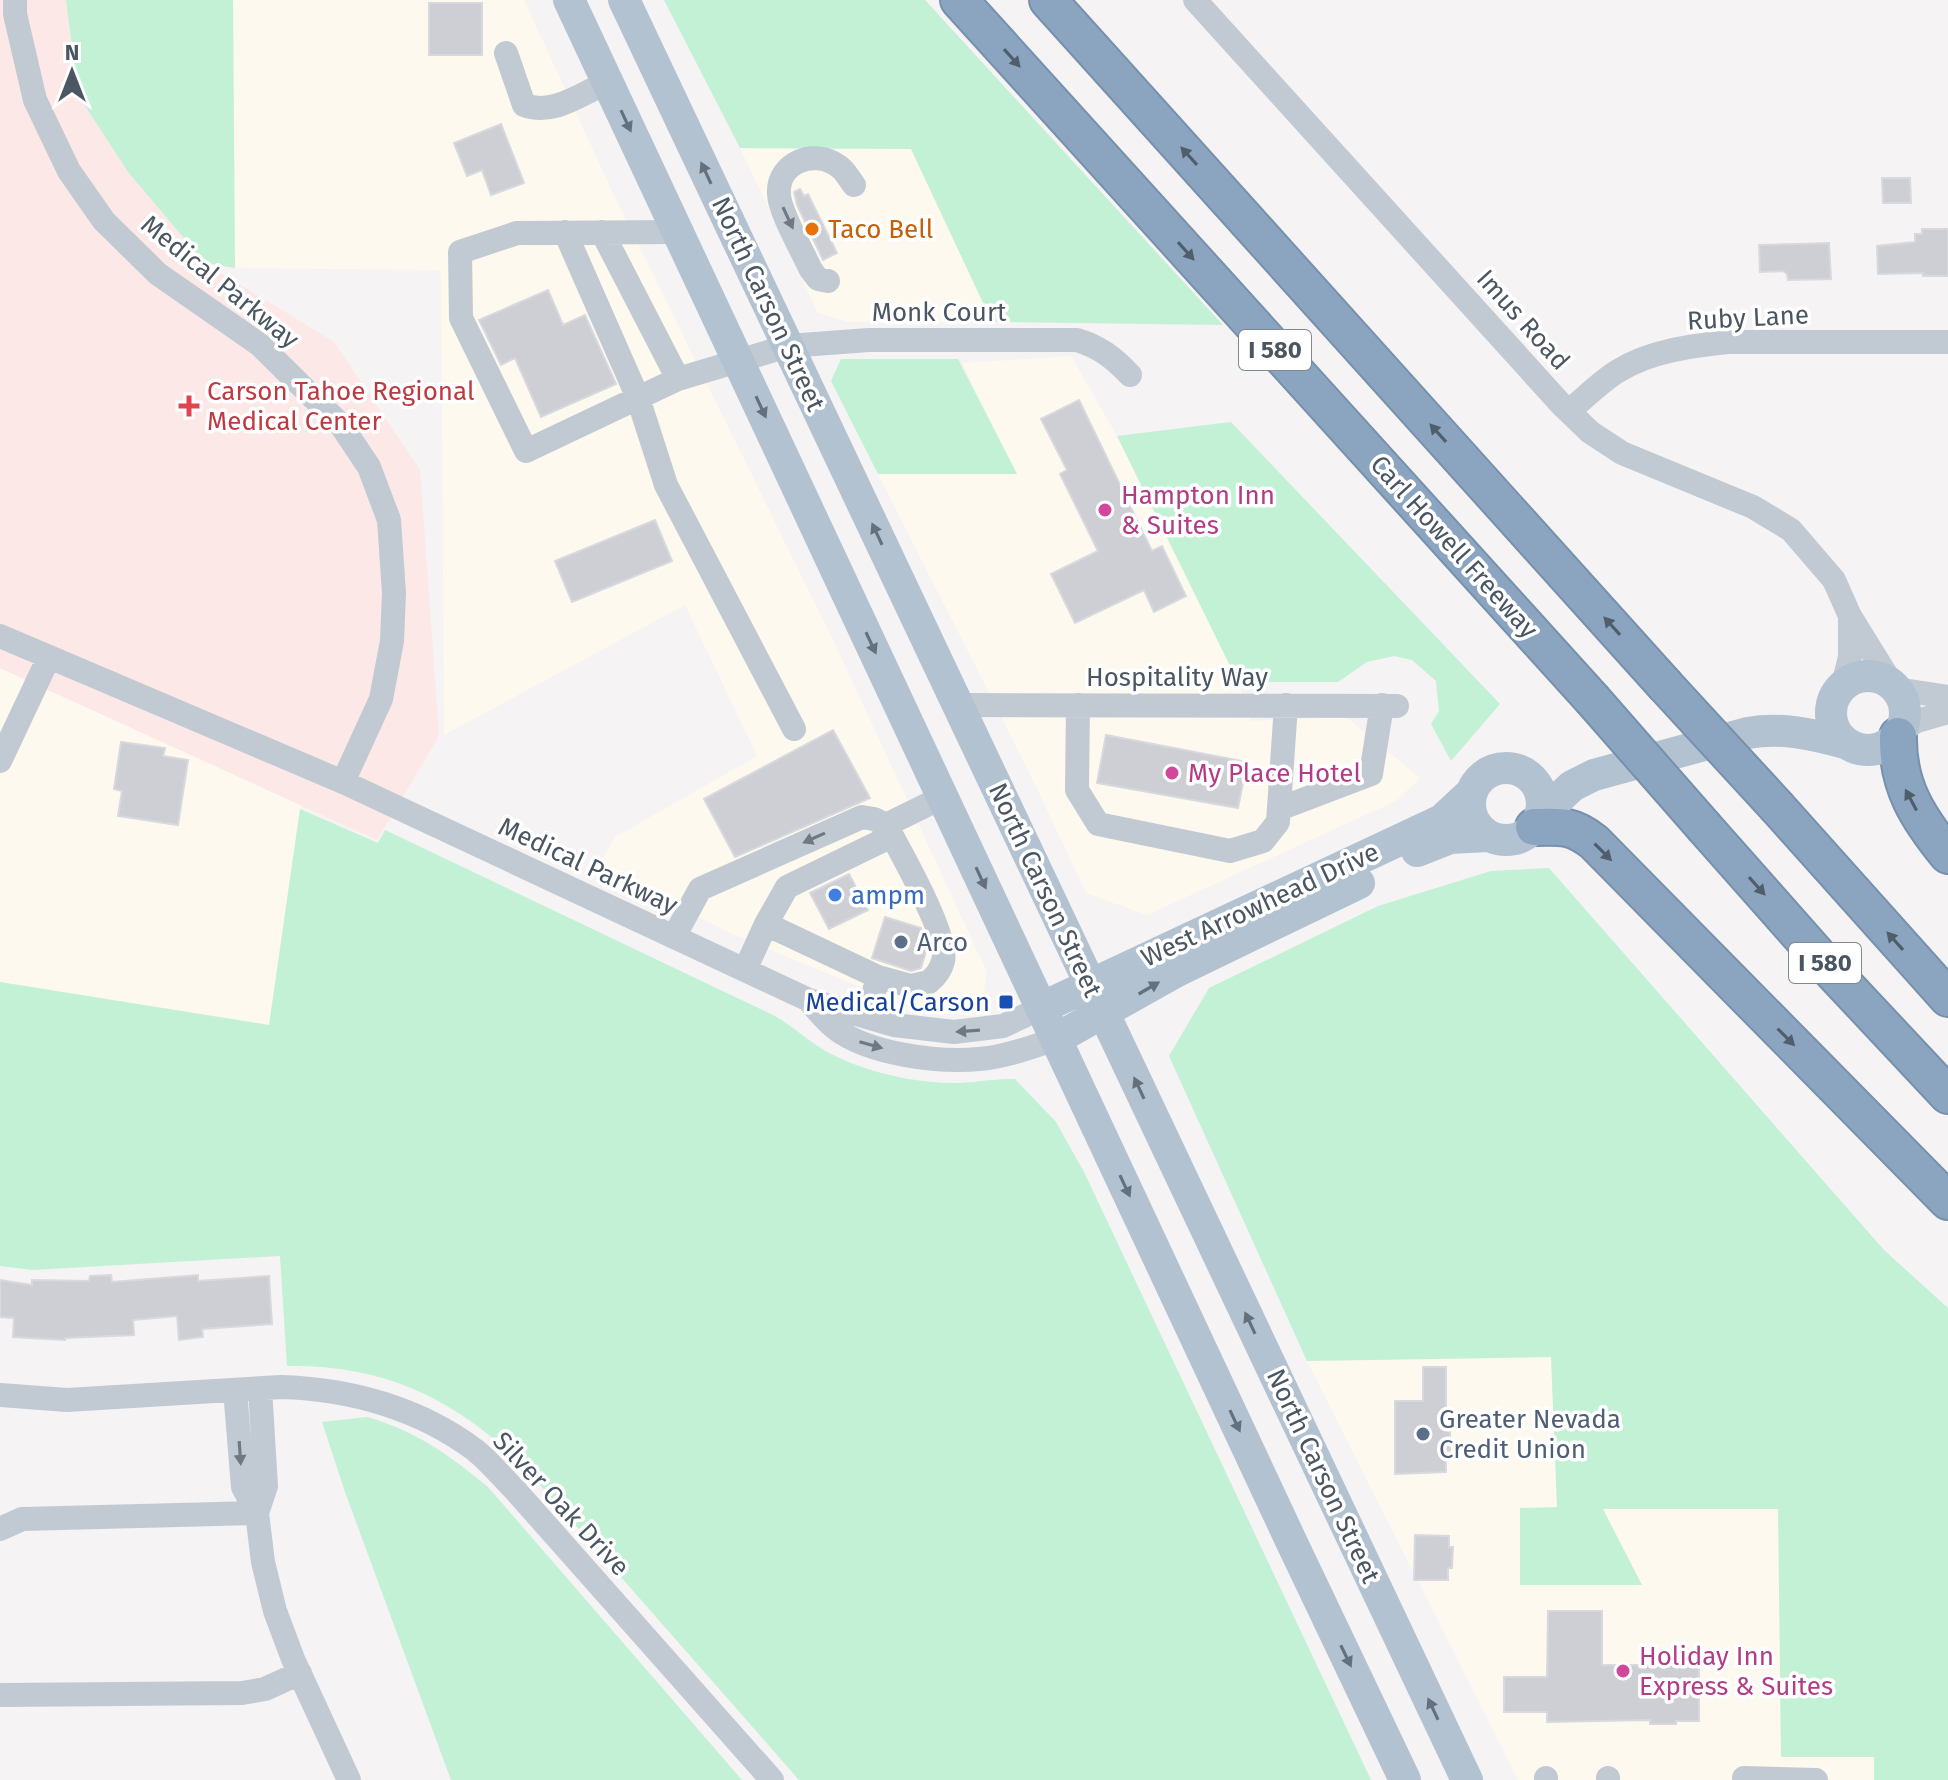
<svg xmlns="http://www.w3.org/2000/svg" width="1948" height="1780" font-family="'Fira Sans',sans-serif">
<rect width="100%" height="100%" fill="#f5f3f3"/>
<!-- commercial -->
<path fill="#fdf9ef" d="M233 0H524L612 191 835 644 987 972 981 1013 970 1016 928 1011 855 985 737 936 597 868 615 837 757 756 685 605 444 735 441 270 235 268Z
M740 148 911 149 992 322H848L818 313Z
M1071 356 1117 436 1238 682 1251 721 1346 717 1420 778 1396 801 1147 915 1086 893 1031 776 878 474H1017L962 363Z
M0 668 301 805 270 1025 0 982Z
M1551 1357 1557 1507 1641 1585 1603 1509H1779L1781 1757H1875L1874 1780H1518L1307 1361Z"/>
<!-- medical -->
<path fill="#fce8e6" d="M0 0H66L78 95 128 172 205 263 334 342 420 470 439 736 377 840 0 668Z"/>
<!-- green -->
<path fill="#c3f1d5" d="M66 0H233L235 268 205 263 128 172 78 95Z
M664 0H925L1223 325 992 322 911 149 740 148Z
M841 359H958L1017 474H878L831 381Z
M1231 422 1500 704 1451 761 1431 724 1439 711 1436 681 1412 660 1394 656 1367 662 1338 682H1238L1117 436Z
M300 809 378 843 385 830 773 1015C791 1025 806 1039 824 1050 858 1070 909 1082 948 1083 970 1084 993 1078 1015 1079L1056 1122 1084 1172 1371 1780H799L520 1462C453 1398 382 1364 287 1366L280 1256 33 1270 0 1266V982L269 1025Z
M1549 868 1884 1250 1948 1308V1780H1874V1757H1781L1778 1509H1603L1642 1585H1520V1508L1557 1507 1551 1357 1307 1361 1169 1056 1209 988 1378 906 1491 871Z
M367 1417C414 1430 451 1456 488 1487L742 1780H451L345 1492 322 1422Z"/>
<!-- building -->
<path fill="#cdcfd5" stroke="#d7d9de" stroke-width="2" d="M429 3H482V55H429Z
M501 124 524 183 491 195 482 170 467 176 454 143Z
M1882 178H1910L1911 203H1883Z
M800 189 804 196 808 194 837 253 823 260 797 205 794 192Z
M1922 229H1948V276H1923V273L1878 274 1877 246 1915 242V234H1922Z
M1829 243 1831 279 1788 280 1787 274 1783 271 1760 272 1759 245Z
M548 290 563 325 585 315 616 384 541 417 515 358 501 365 479 320Z
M1079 400 1152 551 1162 546 1186 596 1154 612 1144 590 1075 623 1051 574 1098 551 1060 474 1067 470 1041 419Z
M655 520 672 561 572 602 555 561Z
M833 730 870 798 735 857 704 799Z
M1106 735 1247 762 1238 808 1097 783Z
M121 742 165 748 163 756 188 760 178 825 118 816 122 791 114 789Z
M849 874 868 910 829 929 810 893Z
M885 917 921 928 927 948 921 968 911 971 872 958Z
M111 1275 112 1282 198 1275V1281L269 1276 272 1324 202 1329 203 1337 179 1340 177 1316 133 1320 134 1335 65 1338V1340L13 1337 14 1318 0 1317V1280L32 1285V1280L89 1281 90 1276Z
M1423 1367H1446V1418H1450V1451H1446V1472L1395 1474V1401H1423Z
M1415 1535 1449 1536V1547H1453L1452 1568H1448V1580H1414Z
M1548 1611H1602V1665H1650V1659H1676V1664H1699V1721H1676V1724H1650V1720L1547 1722V1712H1504V1677H1547Z"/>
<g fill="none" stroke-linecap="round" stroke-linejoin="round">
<defs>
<path id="highway" d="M959 0 1592 699
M1048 0 1664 684
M1898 736C1897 786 1918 818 1948 855
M1778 808 1948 998
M1534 827C1561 826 1572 825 1594 842L1948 1201
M1705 828 1828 967 1948 1095"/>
</defs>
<!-- highway casing -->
<use href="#highway" stroke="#7690ad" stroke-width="40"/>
<!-- minor -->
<path stroke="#c1cad2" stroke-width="24" d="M15 0V14L35 100 69 171 104 221 158 274 260 345 341 425 369 467 389 520 394 593 392 641 381 699 343 782
M1195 0 1560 403 1590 432 1622 453 1753 507 1791 530 1834 580 1850 616 1892 684
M506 53 524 105C553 116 581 94 608 82
M565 232 638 398 666 485 794 729
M602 232 678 379
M678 232 517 233 460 252 461 318 526 451 678 379 788 346 869 340H1077C1100 347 1114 358 1130 375
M828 281 818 279 811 270C803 252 779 211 779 194 777 163 814 148 838 166 845 170 849 179 854 185
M1569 411C1585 398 1600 382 1618 371 1650 351 1691 346 1727 342H1948
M0 636 343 782 809 1000 894 1025 954 1032 1003 1026 1041 1008
M1843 685 1850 657V616
M1896 689 1948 697
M957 705 1397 706
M1078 705 1077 790 1098 824 1230 851 1263 841 1278 822 1286 705
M1902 730 1917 721 1948 712
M0 761 49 657
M1279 809 1371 774 1382 705
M766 924 787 887 892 836
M674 937 700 889 862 817 874 819 886 825
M745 970 766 924 878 977
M810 1002C818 1011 826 1021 836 1029 869 1054 938 1063 979 1059 1005 1057 1031 1047 1056 1039
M867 1017 878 977 911 986 929 982C935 977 941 969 943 961 950 938 899 849 886 825L943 797
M235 1390 243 1487 257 1513 263 1562 275 1611 293 1659 349 1780
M0 1395 67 1400 281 1387C350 1389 419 1408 475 1450 489 1461 502 1477 515 1490L772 1780
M257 1513 266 1486 260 1389
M0 1529 22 1519 257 1513
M0 1695 242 1693 265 1689 300 1673
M1546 1778V1780
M1608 1778V1780
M1744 1778 1816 1780"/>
<!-- major -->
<path stroke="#b3c2d1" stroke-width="32" d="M569 0 1292 1543 1405 1780
M624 0 1467 1780
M1831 713a37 37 0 1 1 74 0a37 37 0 1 1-74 0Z
M1470 804a36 36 0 1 1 72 0a36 36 0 1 1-72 0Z
M1540 816 1572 786 1594 775 1748 733C1781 727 1812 734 1845 743
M1417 851 1450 838 1488 836
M1041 1008 1442 820 1471 793
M1056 1039 1177 971 1359 883"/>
<!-- highway -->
<use href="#highway" stroke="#8ba5c1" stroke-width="36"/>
<defs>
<path id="highway-bridge" d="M1664 684 1778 808
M1592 699 1705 828"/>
</defs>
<!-- highway-bridge casing -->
<use href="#highway-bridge" stroke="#7690ad" stroke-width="40" stroke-linecap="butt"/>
<!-- highway-bridge -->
<use href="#highway-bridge" stroke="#8ba5c1" stroke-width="36"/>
</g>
<!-- one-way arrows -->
<defs><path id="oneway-solid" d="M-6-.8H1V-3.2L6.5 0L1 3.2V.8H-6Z" transform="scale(2)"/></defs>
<g fill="#505e6b">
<use href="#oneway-solid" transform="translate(1012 58) rotate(48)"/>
<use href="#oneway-solid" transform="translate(1189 156) rotate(-132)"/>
<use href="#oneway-solid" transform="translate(1186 251) rotate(48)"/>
<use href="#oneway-solid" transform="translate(1438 433) rotate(-132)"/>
<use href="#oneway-solid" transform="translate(1612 626) rotate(-132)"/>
<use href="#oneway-solid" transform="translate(1911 800) rotate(-118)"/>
<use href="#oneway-solid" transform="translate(1603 852) rotate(45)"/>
<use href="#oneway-solid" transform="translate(1757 886) rotate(48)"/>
<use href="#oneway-solid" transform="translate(1895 941) rotate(-132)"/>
<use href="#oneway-solid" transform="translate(1786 1037) rotate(45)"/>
</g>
<g fill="#64717d">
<use href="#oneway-solid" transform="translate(626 121) rotate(65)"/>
<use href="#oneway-solid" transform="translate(706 173) rotate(-115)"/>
<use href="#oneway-solid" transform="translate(761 407) rotate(65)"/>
<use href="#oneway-solid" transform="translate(877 534) rotate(-115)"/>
<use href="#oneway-solid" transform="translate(871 643) rotate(65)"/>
<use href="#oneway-solid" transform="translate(981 878) rotate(65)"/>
<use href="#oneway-solid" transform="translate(1149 988) rotate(-30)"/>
<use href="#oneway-solid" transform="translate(1139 1088) rotate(-115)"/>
<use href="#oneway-solid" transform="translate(1125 1186) rotate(65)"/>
<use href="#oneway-solid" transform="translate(1250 1323) rotate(-115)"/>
<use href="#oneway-solid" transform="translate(1235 1421) rotate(65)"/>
<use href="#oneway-solid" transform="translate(1346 1656) rotate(64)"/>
<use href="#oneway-solid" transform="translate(1433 1709) rotate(-115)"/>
</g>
<g fill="#6e7983">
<use href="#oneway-solid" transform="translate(788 218) rotate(65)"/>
<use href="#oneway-solid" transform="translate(814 838) rotate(156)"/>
<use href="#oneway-solid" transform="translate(968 1031) rotate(176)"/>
<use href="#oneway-solid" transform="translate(871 1045) rotate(16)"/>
<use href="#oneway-solid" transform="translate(240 1453) rotate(86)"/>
</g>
<!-- markers -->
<circle fill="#e8710a" stroke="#fff" stroke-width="3" cx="812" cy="229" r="8"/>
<path fill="#e0444e" stroke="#fff" stroke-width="3" d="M185 394h8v8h8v8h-8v8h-8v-8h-8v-8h8z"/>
<g fill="#d1479c" stroke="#fff" stroke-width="3">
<circle cx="1105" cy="510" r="8"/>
<circle cx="1172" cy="773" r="8"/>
<circle cx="1623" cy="1671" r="8"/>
</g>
<circle fill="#3f7fe0" stroke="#fff" stroke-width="3" cx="835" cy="895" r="8"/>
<g fill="#5c6f8a" stroke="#fff" stroke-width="3">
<circle cx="901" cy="942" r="8"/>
<circle cx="1423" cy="1434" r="8"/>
</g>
<rect fill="#1a4fb4" stroke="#fff" stroke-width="3" x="998" y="994" width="16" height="16" rx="4"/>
<g text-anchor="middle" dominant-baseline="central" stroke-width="7" stroke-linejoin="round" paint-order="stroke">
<!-- shield labels -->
<g fill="#fff" stroke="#808990" stroke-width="2">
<rect x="1239" y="330" width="72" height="40" rx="6"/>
<rect x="1789" y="943" width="72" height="40" rx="6"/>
</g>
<g font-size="24" font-weight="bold" fill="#4a5661">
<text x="1275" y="350">I 580</text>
<text x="1825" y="963">I 580</text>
</g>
<!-- food labels -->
<g font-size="26" fill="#c56008" stroke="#fff" text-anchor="start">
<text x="828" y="229">Taco Bell</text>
</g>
<!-- street labels -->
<g font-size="26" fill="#4a5661" stroke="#fff">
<text transform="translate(220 282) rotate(39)">Medical Parkway</text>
<text transform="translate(768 304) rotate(65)">North Carson Street</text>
<text x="939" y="312">Monk Court</text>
<text transform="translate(1748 318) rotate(-3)">Ruby Lane</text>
<text transform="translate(1523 320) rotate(48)">Imus Road</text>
<text transform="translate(1454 547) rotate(48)">Carl Howell Freeway</text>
<text x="1177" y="677">Hospitality Way</text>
<text transform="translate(588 866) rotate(25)">Medical Parkway</text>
<text transform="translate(1045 890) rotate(65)">North Carson Street</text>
<text transform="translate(1260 905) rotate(-25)">West Arrowhead Drive</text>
<text transform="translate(1323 1476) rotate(65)">North Carson Street</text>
<text transform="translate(561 1504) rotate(47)">Silver Oak Drive</text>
</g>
<!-- health labels -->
<g font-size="26" fill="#be3a42" stroke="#fff" text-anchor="start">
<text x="207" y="391">Carson Tahoe Regional<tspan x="207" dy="30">Medical Center</tspan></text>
</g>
<!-- hotel labels -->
<g font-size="26" fill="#b23c85" stroke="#fff" text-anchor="start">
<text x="1121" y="495">Hampton Inn<tspan x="1121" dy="30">&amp; Suites</tspan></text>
<text x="1188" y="773">My Place Hotel</text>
<text x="1639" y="1656">Holiday Inn<tspan x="1639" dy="30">Express &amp; Suites</tspan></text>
</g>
<!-- shop labels -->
<g font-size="26" fill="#366cbe" stroke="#fff" text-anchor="start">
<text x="851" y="895">ampm</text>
</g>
<!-- service labels -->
<g font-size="26" fill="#4e5e75" stroke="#fff" text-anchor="start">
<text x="917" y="942">Arco</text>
<text x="1439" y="1419">Greater Nevada<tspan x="1439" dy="30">Credit Union</tspan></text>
</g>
<!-- transit labels -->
<g font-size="26" fill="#164399" stroke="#fff" text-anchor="end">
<text x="990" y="1002">Medical/Carson</text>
</g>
</g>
<!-- north arrow -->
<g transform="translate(72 72)" stroke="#ffffff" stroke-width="6" paint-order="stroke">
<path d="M0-6L14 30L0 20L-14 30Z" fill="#4a5661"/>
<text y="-12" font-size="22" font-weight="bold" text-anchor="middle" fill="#4a5661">N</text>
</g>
</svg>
